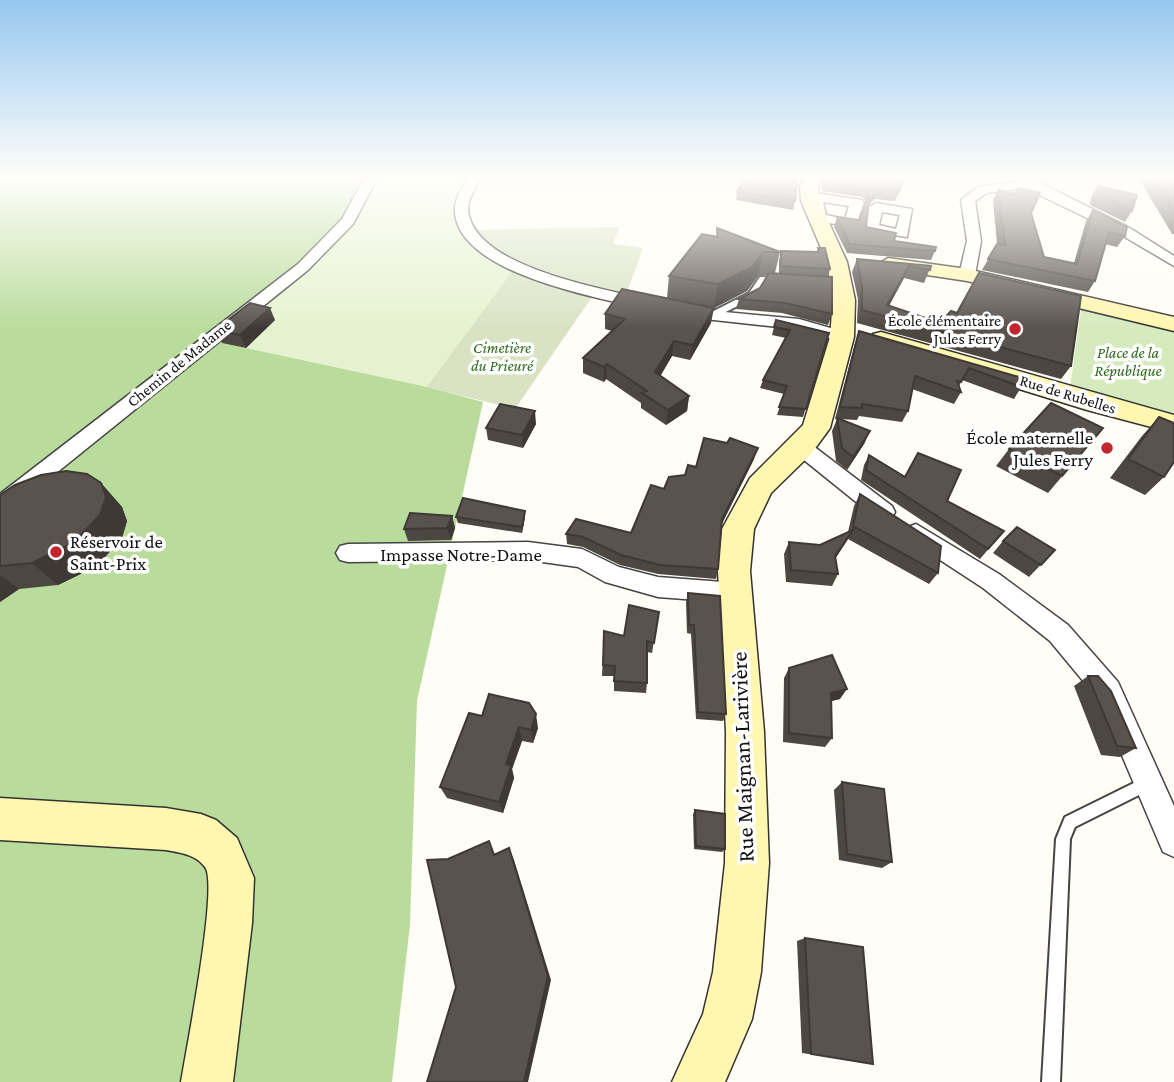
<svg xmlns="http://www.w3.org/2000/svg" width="1174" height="1082" font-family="'Crimson Pro',serif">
<rect width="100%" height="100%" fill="#fffdf5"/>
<!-- green -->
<path fill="#d5ebbd" d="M1081 309 1174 331V415L1070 387Z"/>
<!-- forest -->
<path fill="#b9dc9c" d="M0 177H474L463 192C473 236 469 249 514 269L428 387 483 402 417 701 410 925 392 1082H0Z"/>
<!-- cemetery -->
<path fill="#d9e3c4" d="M620 227 613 244 643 248 626 295 543 275 493 255 476 230Z
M514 269 594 294 515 409 427 387Z"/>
<!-- pitch -->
<path fill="#e6f2cf" d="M374 177H474L463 192 481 251 514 269 427 387 213 341 350 221Z"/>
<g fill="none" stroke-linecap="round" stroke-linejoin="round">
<defs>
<path id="lane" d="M760 277 779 278 783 280 779 282 765 281 755 297 714 318H708V314L749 293Z
M1148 776 1153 778 1155 783 1153 788 1075 827 1070 839 1060 1082H1042L1056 839 1065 817Z"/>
<path id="street" d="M365 177H378L353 224 308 270 8 512 0 514V494L298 264 342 219Z
M468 177H480C477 186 468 199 468 208 470 268 607 289 653 301L655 304 647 309C600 298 451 273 455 207 455 198 464 186 468 177Z
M1016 177H1029L1128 227 1174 256V266L1118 233 1025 188 987 193 975 201 981 241 975 275 972 278H962L959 275 967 241 961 200 978 187 1019 181Z
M815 193 862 200 864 203 855 227 815 221 808 197ZM823 202 849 206 845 219 826 215Z
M876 203 912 209 907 237 866 231 869 207ZM882 212 900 215 896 229 879 225Z
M683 308 799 319 848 333 851 337 842 342 797 329 677 316V310Z
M801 440 808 442 892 506 895 512 892 518H876L794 452 791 447 794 442Z
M916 524 999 574 1068 625 1118 682 1174 806V857L1163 852 1098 699 1050 641 983 588 908 539 905 533 908 527Z
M528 542 582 549 619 567 658 577 736 583 745 586 748 593 745 600 736 603 658 597 605 582 578 567 528 560 348 562 340 560 336 553 340 546 348 544Z"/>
<path id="secondary" d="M807 177H824L818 186 819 201 847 262 855 300 854 337 830 428 811 454 771 493 754 529 750 571 764 732 769 863 761 972 752 1019 725 1082H672L703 1014 713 972 725 863 726 732 718 571 722 529 750 478 803 425 830 337 833 300 827 262 801 201 800 186Z
M888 258 967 269 1174 317V331L967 281 881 268 878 264Z
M881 332 1174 415V433L1087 410 873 344 869 339 873 334Z
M0 798 166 808 201 814 216 820 237 838 254 878 252 923 233 1082H181C186 1051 219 884 205 867 195 854 181 853 166 850L0 840Z"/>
</defs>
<!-- lane casing -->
<use href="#lane" stroke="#444" stroke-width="4"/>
<!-- street casing -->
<use href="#street" stroke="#444" stroke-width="3"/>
<!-- secondary casing -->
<use href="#secondary" stroke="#333" stroke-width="3"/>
<!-- lane -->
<use href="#lane" fill="#fff" fill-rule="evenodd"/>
<!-- street -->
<use href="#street" fill="#fff" fill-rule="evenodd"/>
<!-- secondary -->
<use href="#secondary" fill="#fff6b0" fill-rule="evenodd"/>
</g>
<!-- wall -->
<path fill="#4d4742" d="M906 177 895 201 874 199 869 205 866 227 894 241 935 251 931 260 847 253 834 227 837 217 859 220 866 201 862 197 822 191 821 187 823 178Z
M1138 177H1174V234H1172Z
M1098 186 1132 211 1125 222 1090 205 1091 197Z
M998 190 1031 213 1044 257 1074 263 1086 221 1093 210 1125 236 1117 247 1105 244 1095 281 1088 292 982 270 997 244 993 200Z
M737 192 795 201 793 210 736 200Z
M717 228 780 252 775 273 779 274V261L781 251 817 252 818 248 830 269 828 277 832 314 828 325 782 313 736 309 739 299 760 288 767 275 758 276 747 291 714 308 709 307 711 323 690 360 672 356 660 376 689 396 687 411 666 425 641 408V403L606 379 604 382 583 373V358L612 331 605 329V314L667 298 669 276 716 236Z
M857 259 931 266 924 283 904 278 889 306 1071 366 1061 379 857 323 858 299 852 272Z
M275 320 246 348 222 343 215 330Z
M774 327 829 333 803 417 777 415 784 394 760 388 763 380 786 338 772 335Z
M859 331 1026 379 1014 399 962 380 959 386 961 392 954 404 912 389 908 411 902 422 859 416 857 420 838 419 870 431 864 444 847 470 836 461 832 431 837 419H835L855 343Z
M1159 417 1164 477 1145 495 1110 478 1142 436Z
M536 424 523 448 488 440 486 428Z
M1103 428 1048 493 996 466 1009 449Z
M869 455 947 501 1004 531 980 559 861 480 864 465Z
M754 459 722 524 718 569 716 579 658 574 620 565 583 547 567 544 566 534 631 533 664 489 696 467Z
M101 483 122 507 127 521 122 538 97 566 58 585 19 589 0 602V495Z
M860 494 938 573 929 584 848 539 835 559 838 574 832 586 786 582 784 554 789 542 820 545 848 532 854 506Z
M525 511V517L522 533 458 523 456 517Z
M452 516 455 528 451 540 408 541 404 529Z
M1003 541 1055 550 1029 577 993 553Z
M688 593 726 714 723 721 696 719 691 634 687 633 686 602Z
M659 612 652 653 647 652V683L646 693 614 691V676H602L604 631 624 636Z
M789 668 840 699 831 701 832 738 825 747 783 742 784 678Z
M1088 676 1136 748 1120 757 1101 755 1074 686Z
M482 716 538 728 533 743 522 741 512 769 514 778 503 813 447 798 440 787Z
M842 782 892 862 882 868 839 860 834 790Z
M695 810 725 849 722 852 694 849 693 814Z
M805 938 873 1064 802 1053 797 941Z"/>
<!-- shaded-wall -->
<path fill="#3f3936" d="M878 190 874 199 866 207 869 198Z
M763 252 758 276 747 291 714 308 718 284Z
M909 266 904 278 882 318 887 305Z
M270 308 275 320 246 348 240 335Z
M714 308 711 323 690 360 693 345Z
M674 341 672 356 654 387 655 372Z
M607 364 606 379 604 382V367Z
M689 396 687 411 666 425 668 410Z
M535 411 536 424 523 448 522 435Z
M870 431 864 444 847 470 853 457Z
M758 448 754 459 719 529 722 519Z
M101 483 122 507 127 521 122 538 97 566 58 585 32 563Z
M525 511V517L522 533V527Z
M452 516 455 528 451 540 447 528Z
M853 530 846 542 829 568 835 556Z
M0 575 19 589 0 602Z
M847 689 840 699 824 703 831 693Z
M536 714 538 728 533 743 531 730Z
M519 727 522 741 512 769 514 778 503 813 499 802 506 764Z
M509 848 514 860 551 980 528 1082H524Z"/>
<!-- building -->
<path fill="#5a524d" stroke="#3f3936" stroke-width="2" d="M745 177H798L795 201 737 192Z
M823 177H905L899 192 878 190 869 198 866 227 896 233 894 241 936 247 935 251 850 244 837 217 859 220 869 192 865 188 825 182Z
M1153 177H1174V212Z
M1098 186 1137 195 1132 211 1097 193Z
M1018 188 1040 193 1031 213 1044 257 1077 264 1093 210 1127 227 1125 236 1109 232 1095 281 988 259 997 244 1005 245 998 190 1015 194Z
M717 228 780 252H763L752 267 718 284 669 276 702 234 718 237Z
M818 248H825L830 269 781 266V251L819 252Z
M857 259 931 266 930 270 909 266 887 305 940 323 951 311 957 313 979 273 1081 296 1071 366 862 310V287Z
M769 273 832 277V314L785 303 739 299 760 288Z
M622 289 714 308 693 345 674 341 655 372 689 396 668 410 642 393 647 391 607 364 604 367 583 358 625 319 605 314Z
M250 303 270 308 240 335 215 330Z
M776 320 829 333 806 409 779 407 787 386 763 380 790 330 774 327Z
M859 331 1026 379 1022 387 969 368 961 382 957 381 961 392 915 376 908 411 862 404V408L840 407Z
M1051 403 1103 428 1062 476 1009 449Z
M500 404 535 411 522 435 486 428Z
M1159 417 1174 423V462L1164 477 1128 459Z
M837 418 870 431 853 457 842 448Z
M704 438 727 443 730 438 758 448 722 519 718 569 660 565 621 555 583 537 566 534 576 519 631 533 651 485 664 489 669 477 685 475 688 465 696 467Z
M918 453 961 470 947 501 1004 531 988 549 866 470 869 455 905 477Z
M66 471 87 474 101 483 106 497 100 515 73 543 32 563 0 566V495L15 485 41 475Z
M860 494 941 546 938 573 853 526Z
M463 498 525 511 522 527 456 517Z
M410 513 452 516 447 528 404 529Z
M1017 527 1055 550 1041 565 1003 541Z
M853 530 835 556 838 574 791 570 789 542 820 545Z
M688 593 720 596 726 714 698 712 694 625H689Z
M629 605 659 612 654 643 647 641V683L614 681 615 666 603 665 604 631 624 636Z
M832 655 847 689 831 693 832 738 789 733V668Z
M1088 676H1098L1111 691 1136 748 1117 746Z
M489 694 529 703 536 714 531 730 519 727 506 764 511 766 499 802 440 787 469 713 482 716Z
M842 782 884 789 892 862 847 854Z
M695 810 725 814V849L696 846Z
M489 841 494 855 509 848 548 976 524 1082H427L456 987 427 860 448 859Z
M805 938 863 947 873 1064 811 1054Z"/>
<!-- sky -->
<linearGradient id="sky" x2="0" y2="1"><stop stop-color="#95c6ee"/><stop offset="0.54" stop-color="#fffefa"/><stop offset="1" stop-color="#fffefa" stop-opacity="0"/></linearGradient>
<rect width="1174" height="329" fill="url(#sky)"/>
<!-- markers -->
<g fill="#c4262e" stroke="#fff" stroke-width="2.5">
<circle cx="1015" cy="329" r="7"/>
<circle cx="1107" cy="448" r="7"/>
<circle cx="56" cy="552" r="7"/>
</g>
<g text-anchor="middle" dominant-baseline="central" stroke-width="7" stroke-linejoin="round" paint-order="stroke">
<!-- far-poi labels -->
<g font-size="16" fill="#111" stroke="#fff" text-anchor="end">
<text x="1001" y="320">École élémentaire<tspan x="1001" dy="18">Jules Ferry</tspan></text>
</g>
<!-- far-park labels -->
<g font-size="16" font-style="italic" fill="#2f6b1f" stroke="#fff">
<text x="502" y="347">Cimetière<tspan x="502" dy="18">du Prieuré</tspan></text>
<text x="1128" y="352">Place de la<tspan x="1128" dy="18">République</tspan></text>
</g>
<!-- far-street labels -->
<g font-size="16" fill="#111" stroke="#fff">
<text transform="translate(179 363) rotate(-39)">Chemin de Madame</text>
<text transform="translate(1068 394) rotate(17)">Rue de Rubelles</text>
</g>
<!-- poi labels -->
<g font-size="19" fill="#111" stroke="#fff" text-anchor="end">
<text x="1093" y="437">École maternelle<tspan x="1093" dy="22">Jules Ferry</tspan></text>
<text x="70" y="541" text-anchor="start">Réservoir de<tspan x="70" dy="22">Saint-Prix</tspan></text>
</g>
<!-- street labels -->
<g font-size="19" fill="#111" stroke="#fff">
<text x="461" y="554">Impasse Notre-Dame</text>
</g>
<!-- near-street labels -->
<g font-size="23" fill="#111" stroke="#fff">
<text transform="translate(742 757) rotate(-92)">Rue Maignan-Larivière</text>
</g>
</g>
</svg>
